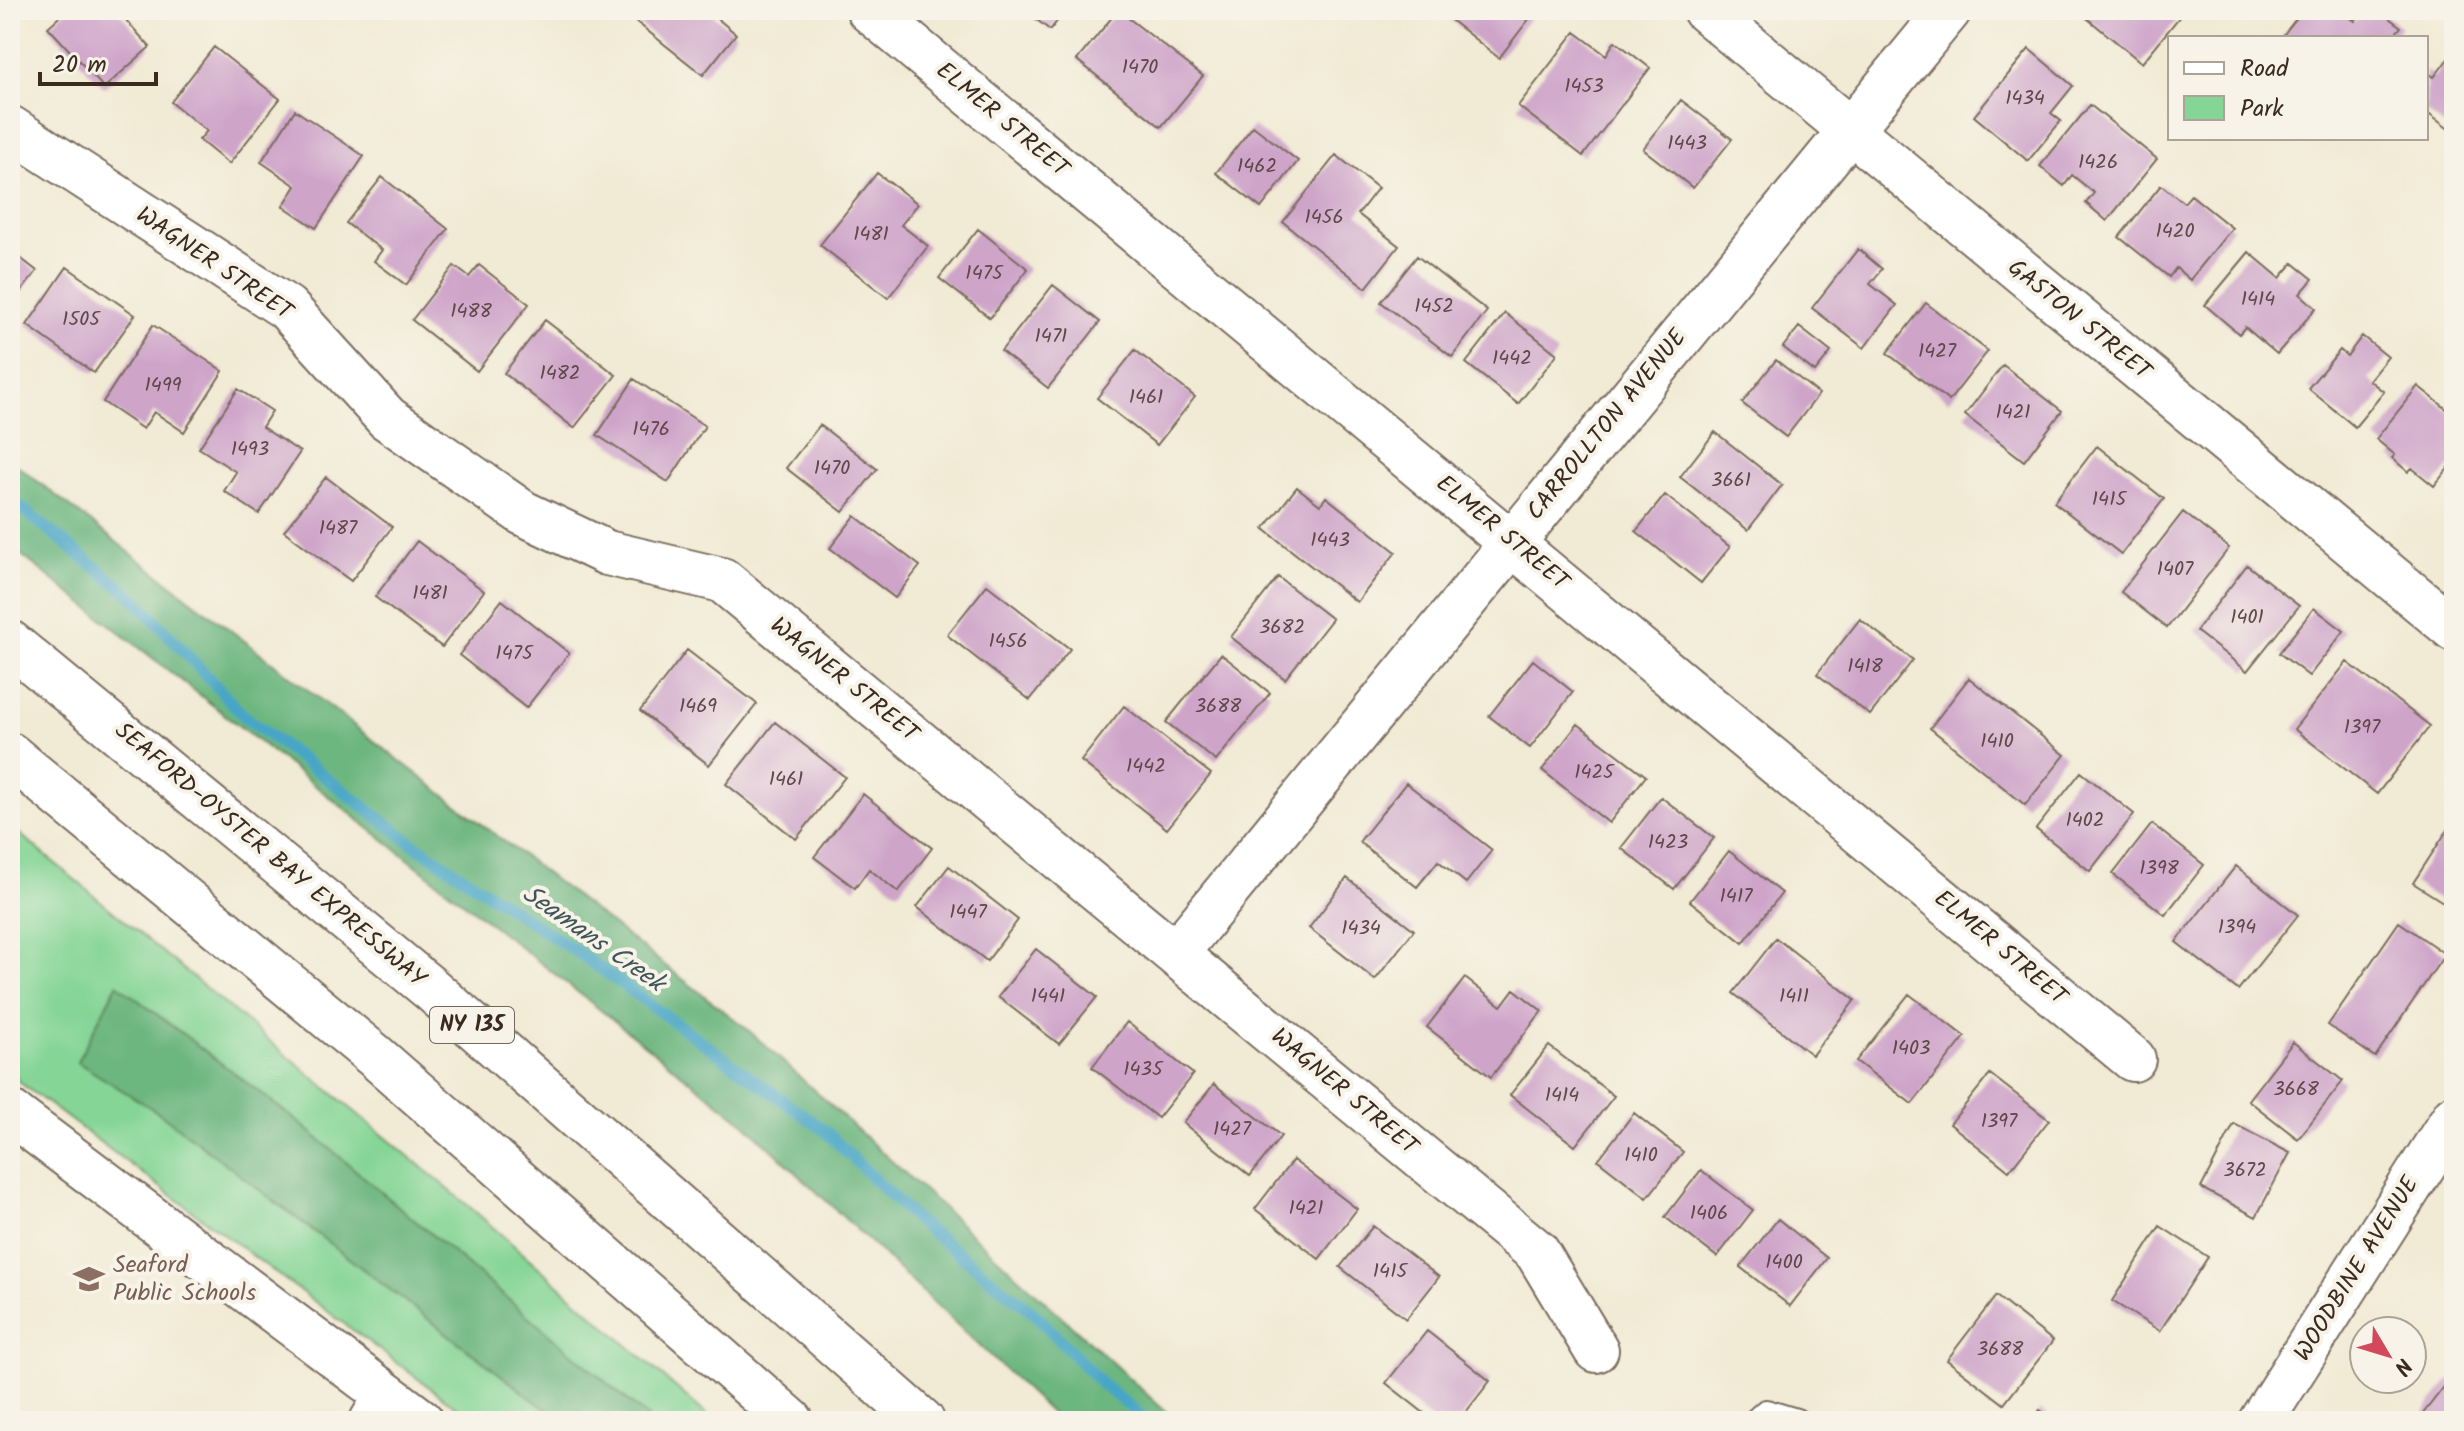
<svg xmlns="http://www.w3.org/2000/svg" width="2464" height="1431" font-family="Kalam,sans-serif">
<rect width="100%" height="100%" fill="#f7f3e8"/>
<filter id="ink" filterUnits="userSpaceOnUse"><feTurbulence type="fractalNoise" baseFrequency=".0125" numOctaves="2"/><feDisplacementMap in="SourceGraphic" scale="16" xChannelSelector="R" yChannelSelector="G"/><feConvolveMatrix kernelMatrix="1 2 1 2 8 2 1 2 1" color-interpolation-filters="sRGB"/></filter>
<filter id="wash" filterUnits="userSpaceOnUse"><feTurbulence type="fractalNoise" baseFrequency=".006" numOctaves="4" result="noise"/><feDisplacementMap in="SourceGraphic" scale="32" xChannelSelector="R" yChannelSelector="G"/><feGaussianBlur stdDeviation="1.8" result="paint"/><feColorMatrix in="noise" values="0 0 0 0 0 0 0 0 0 0 0 0 0 0 0 0 0 1.4 0 .05"/><feComposite in="paint" operator="in"/></filter>
<g filter="url(#wash)">
<rect width="100%" height="100%" fill="#f1ead4"/>
<!-- green -->
<path fill="#85d596" stroke="#60805a" stroke-width="2" d="M10 826 471 1208 714 1421H475L18 1081 10 1066V1006L16 965 10 946Z"/>
<!-- forest -->
<path fill="#6cb67f" stroke="#54704e" stroke-width="2" d="M10 460 746 1028 1176 1421H1059L743 1122 10 546Z
M117 984 301 1124 652 1421H561L162 1115 77 1062Z"/>
<g fill="none" stroke-linecap="round" stroke-linejoin="round">
<!-- stream -->
<path stroke="#47a6c6" stroke-width="12" d="M10 499 134 598 243 715 412 843 587 959 824 1130 915 1219 1035 1314 1101 1383 1147 1421"/>
</g>
<g id="blocks">
<!-- building -->
<path fill="#cea4c9" d="M67 10H117L150 47 104 88 48 27Z
M642 10H707L736 34 703 75 634 20Z
M1024 10H1066L1050 30Z
M1118 10 1203 76 1161 127 1077 60Z
M1438 10H1536L1499 58Z
M2077 10H2175L2181 15 2142 63Z
M2303 10H2340L2355 21 2363 10H2378L2401 27 2392 38H2281Z
M1575 32 1606 55 1615 41 1650 68 1583 156 1518 106Z
M214 47 280 99 229 164 199 140 207 131 171 102Z
M2029 49 2073 86 2051 113 2061 121 2028 161 1974 116Z
M2451 55 2454 57V133L2426 112V71L2434 77Z
M1681 100 1732 139 1693 188 1643 149Z
M2090 105 2157 159 2107 221 2086 203 2094 193 2072 175 2064 186 2040 166Z
M295 110 364 156 316 228 283 206 296 186 261 162Z
M1253 126 1298 161 1261 208 1216 173Z
M1336 155 1378 188 1358 214 1399 246 1366 288 1283 222Z
M877 173 918 204 901 225 928 246 888 298 820 245Z
M382 177 448 229 406 285 374 261 382 250 346 223Z
M2161 185 2184 203 2191 195 2232 228 2190 280 2176 268 2169 277 2119 237Z
M978 229 1028 269 990 318 939 278Z
M1858 249 1882 269 1870 284 1897 305 1864 348 1812 308Z
M10 250 37 271 10 306Z
M2249 252 2280 278 2293 263 2313 279 2300 294 2316 308 2277 354 2245 327 2239 334 2205 305Z
M1417 256 1487 311 1452 357 1381 302Z
M479 265 529 304 477 371 412 320 454 266 469 277Z
M67 267 135 315 94 373 27 325Z
M1053 285 1100 322 1048 388 1001 351Z
M1926 303 1988 351 1949 401 1887 353Z
M1505 313 1557 354 1518 404 1466 363Z
M545 320 616 375 574 428 504 373Z
M153 325 223 371 184 432 154 412 143 429 103 402Z
M1799 327 1831 352 1815 372 1783 347Z
M2362 336 2388 357 2369 380 2384 392 2355 427 2308 388 2340 350 2347 356Z
M1135 350 1195 397 1157 445 1097 398Z
M1776 360 1819 394 1786 437 1742 403Z
M2003 365 2062 411 2024 461 1965 415Z
M634 379 705 426 668 482 597 435Z
M2418 386 2454 415V461L2434 486 2412 468 2408 472 2392 458 2395 455 2376 439Z
M238 389 272 411 262 427 300 452 259 514 224 491 236 472 199 448Z
M820 425 877 469 843 512 786 468Z
M1715 432 1782 485 1748 530 1680 477Z
M2097 446 2164 499 2121 554 2054 502Z
M326 477 392 527 351 581 284 531Z
M1297 487 1320 505 1326 497 1396 552 1357 602 1264 529Z
M1665 495 1730 547 1701 583 1636 531Z
M2183 512 2229 548 2167 628 2121 592Z
M855 516 920 566 895 598 830 548Z
M417 541 484 591 442 647 375 597Z
M2247 565 2299 606 2247 671 2196 631Z
M1278 577 1332 619 1285 679 1231 637Z
M987 585 1070 649 1030 700 947 635Z
M502 600 569 653 526 708 459 655Z
M2314 608 2344 631 2309 676 2279 653Z
M1860 619 1913 660 1870 715 1817 674Z
M687 650 757 704 709 765 640 711Z
M1221 654 1270 693 1216 761 1166 722Z
M1533 660 1573 692 1530 748 1489 716Z
M2347 662 2430 726 2377 794 2294 729Z
M1969 678 2065 755 2025 805 1930 728Z
M1124 706 1211 774 1167 829 1081 761Z
M775 722 845 777 796 839 726 784Z
M1578 724 1646 776 1609 823 1542 770Z
M2081 772 2134 814 2090 871 2036 829Z
M1406 783 1492 850 1466 883 1438 861 1417 887 1359 842Z
M863 794 932 848 898 892 869 869 855 888 814 857Z
M1661 797 1714 838 1674 889 1621 848Z
M2454 820V909L2413 883Z
M2152 824 2204 865 2165 915 2113 874Z
M1729 851 1782 893 1743 943 1690 901Z
M949 866 1018 920 987 961 917 907Z
M2236 866 2298 915 2238 990 2176 942Z
M1347 878 1414 930 1375 980 1309 928Z
M2399 922 2445 954 2375 1057 2328 1025Z
M1776 938 1855 1000 1812 1055 1733 993Z
M1036 949 1097 997 1059 1044 998 997Z
M1465 978 1501 1006 1514 989 1542 1011 1491 1077 1427 1027Z
M1909 994 1965 1037 1912 1104 1856 1061Z
M1127 1022 1193 1074 1158 1118 1092 1067Z
M2293 1042 2343 1081 2298 1139 2248 1100Z
M1549 1046 1614 1096 1575 1146 1510 1095Z
M1990 1074 2049 1120 2009 1171 1950 1124Z
M1214 1084 1281 1136 1250 1176 1183 1123Z
M1634 1113 1683 1152 1647 1198 1598 1160Z
M2234 1124 2290 1153 2256 1217 2201 1188Z
M1293 1160 1357 1209 1319 1259 1255 1209Z
M1701 1170 1753 1210 1717 1257 1665 1217Z
M1778 1219 1827 1258 1790 1306 1740 1267Z
M1373 1226 1439 1277 1406 1319 1340 1267Z
M2160 1226 2208 1257 2160 1331 2112 1301Z
M1996 1296 2053 1341 2004 1404 1947 1360Z
M1427 1331 1490 1381 1459 1421H1434L1386 1383Z
M2454 1374V1421H2430L2422 1415Z
M2040 1410 2056 1421H2032Z"/>
</g>
</g>
<g filter="url(#ink)">
<use href="#blocks" fill-opacity="0" stroke="#7b6d5e" stroke-width="2"/>
<g fill="none" stroke-linecap="round" stroke-linejoin="round">
<defs>
<path id="service" d="M1756 1421 1766 1412 1796 1421"/>
<path id="minor" d="M869 10 2133 1059
M1705 10 2454 629
M10 128 287 308 387 418 523 513 607 553 722 580 1537 1252 1596 1350
M1176 953 1949 10
M372 1421 387 1396
M2261 1421 2454 1117"/>
<path id="tertiary" d="M10 1112 421 1421"/>
<path id="motorway" d="M10 643 432 990 922 1421
M10 755 375 1056 791 1421"/>
</defs>
<!-- service casing -->
<use href="#service" stroke="#7b6d5e" stroke-width="28"/>
<!-- minor casing -->
<use href="#minor" stroke="#7b6d5e" stroke-width="48"/>
<!-- tertiary casing -->
<use href="#tertiary" stroke="#7b6d5e" stroke-width="48"/>
<!-- motorway casing -->
<use href="#motorway" stroke="#7b6d5e" stroke-width="48"/>
<!-- service -->
<use href="#service" stroke="#fff" stroke-width="24"/>
<!-- minor -->
<use href="#minor" stroke="#fff" stroke-width="44"/>
<!-- tertiary -->
<use href="#tertiary" stroke="#fff" stroke-width="44"/>
<!-- motorway -->
<use href="#motorway" stroke="#fff" stroke-width="44"/>
</g>
</g>
<!-- icons -->
<defs>
<symbol id="school-bare" viewBox="-9 -9 18 18"><path d="M0-5L7-2L0 1L-7-2ZM-4 1L0 2.5L4 1V4Q0 6-4 4Z" fill="#8d6e63" stroke="#f7f3e8" stroke-width="2.5" paint-order="stroke"/></symbol>
</defs>
<g fill-rule="evenodd">
<use href="#school-bare" x="67" y="1257" width="44" height="44"/>
</g>
<g text-anchor="middle" dominant-baseline="central" stroke-width="8" stroke-linejoin="round" paint-order="stroke">
<!-- number labels -->
<g font-size="20" fill="#604849">
<text x="1140" y="68">1470</text>
<text x="1584" y="87">1453</text>
<text x="2025" y="99">1434</text>
<text x="1687" y="144">1443</text>
<text x="2098" y="163">1426</text>
<text x="1257" y="167">1462</text>
<text x="1324" y="218">1456</text>
<text x="2175" y="232">1420</text>
<text x="871" y="235">1481</text>
<text x="984" y="274">1475</text>
<text x="2258" y="300">1414</text>
<text x="1434" y="307">1452</text>
<text x="471" y="312">1488</text>
<text x="81" y="320">1505</text>
<text x="1051" y="337">1471</text>
<text x="1937" y="352">1427</text>
<text x="1512" y="359">1442</text>
<text x="560" y="374">1482</text>
<text x="163" y="386">1499</text>
<text x="1146" y="398">1461</text>
<text x="2013" y="413">1421</text>
<text x="651" y="430">1476</text>
<text x="250" y="450">1493</text>
<text x="832" y="469">1470</text>
<text x="1731" y="481">3661</text>
<text x="2109" y="500">1415</text>
<text x="338" y="529">1487</text>
<text x="1330" y="541">1443</text>
<text x="2175" y="570">1407</text>
<text x="430" y="594">1481</text>
<text x="2247" y="618">1401</text>
<text x="1282" y="628">3682</text>
<text x="1008" y="642">1456</text>
<text x="514" y="654">1475</text>
<text x="1865" y="667">1418</text>
<text x="698" y="707">1469</text>
<text x="1218" y="707">3688</text>
<text x="2362" y="728">1397</text>
<text x="1997" y="742">1410</text>
<text x="1146" y="767">1442</text>
<text x="1594" y="773">1425</text>
<text x="786" y="780">1461</text>
<text x="2085" y="821">1402</text>
<text x="1668" y="843">1423</text>
<text x="2159" y="869">1398</text>
<text x="1736" y="897">1417</text>
<text x="968" y="913">1447</text>
<text x="2237" y="928">1394</text>
<text x="1361" y="929">1434</text>
<text x="1048" y="997">1441</text>
<text x="1794" y="997">1411</text>
<text x="1911" y="1049">1403</text>
<text x="1143" y="1070">1435</text>
<text x="2296" y="1090">3668</text>
<text x="1562" y="1096">1414</text>
<text x="1999" y="1122">1397</text>
<text x="1232" y="1130">1427</text>
<text x="1641" y="1156">1410</text>
<text x="2245" y="1171">3672</text>
<text x="1306" y="1209">1421</text>
<text x="1709" y="1214">1406</text>
<text x="1784" y="1263">1400</text>
<text x="1390" y="1272">1415</text>
<text x="2000" y="1350">3688</text>
</g>
<!-- shield labels -->
<rect fill="#f7f3e8" stroke="#73665b" stroke-width="2" x="430" y="1007" width="84" height="36" rx="6"/>
<g font-size="22" font-weight="bold" fill="#3b2a1e">
<text x="472" y="1025">NY 135</text>
</g>
<!-- street labels -->
<g font-size="24" fill="#3b2a1e" stroke="#f7f3e8">
<text transform="translate(1002 120) rotate(40)">ELMER STREET</text>
<text transform="translate(214 264) rotate(34)">WAGNER STREET</text>
<text transform="translate(2079 320) rotate(39)">GASTON STREET</text>
<text transform="translate(1607 425) rotate(-51)">CARROLLTON AVENUE</text>
<text transform="translate(1502 533) rotate(40)">ELMER STREET</text>
<text transform="translate(844 680) rotate(39)">WAGNER STREET</text>
<text transform="translate(270 855) rotate(40)">SEAFORD-OYSTER BAY EXPRESSWAY</text>
<text transform="translate(2000 948) rotate(40)">ELMER STREET</text>
<text transform="translate(1344 1092) rotate(40)">WAGNER STREET</text>
<text transform="translate(2357 1269) rotate(-58)">WOODBINE AVENUE</text>
</g>
<!-- education labels -->
<g font-size="24" fill="#785e54" stroke="#f7f3e8" text-anchor="start">
<text x="113" y="1265">Seaford<tspan x="113" dy="28">Public Schools</tspan></text>
</g>
<!-- water labels -->
<g font-size="26" font-style="italic" fill="#3f5559" stroke="#f7f3e8">
<text transform="translate(593 939) rotate(35)">Seamans Creek</text>
</g>
</g>
<!-- margin -->
<rect width="2464" height="1431" fill="none" stroke="#f7f3e8" stroke-width="40"/>
<!-- legend -->
<rect x="2168" y="36" width="260" height="104" fill="#f7f3e8" stroke="#aca397" stroke-width="2"/>
<rect x="2184" y="62" width="40" height="12" fill="#ffffff" stroke="#aca397" stroke-width="2"/>
<text x="2240" y="76" font-size="24" fill="#3b2a1e">Road</text>
<rect x="2184" y="96" width="40" height="24" fill="#85d596" stroke="#aca397" stroke-width="2"/>
<text x="2240" y="116" font-size="24" fill="#3b2a1e">Park</text>
<!-- north arrow -->
<g transform="translate(2388 1355) rotate(128)"><circle r="38" fill="#f7f3e8" stroke="#aca397" stroke-width="2"/>
<path d="M0-6L14 30L0 20L-14 30Z" fill="#d1495b"/>
<text y="-12" font-size="22" font-weight="bold" text-anchor="middle" fill="#3b2a1e">N</text>
</g>
<!-- scale -->
<path d="M40 72v12h116v-12" fill="none" stroke="#3b2a1e" stroke-width="4"/>
<text x="52" y="72" font-size="24" fill="#3b2a1e" stroke="#f7f3e8" stroke-width="6" paint-order="stroke">20 m</text>
</svg>
